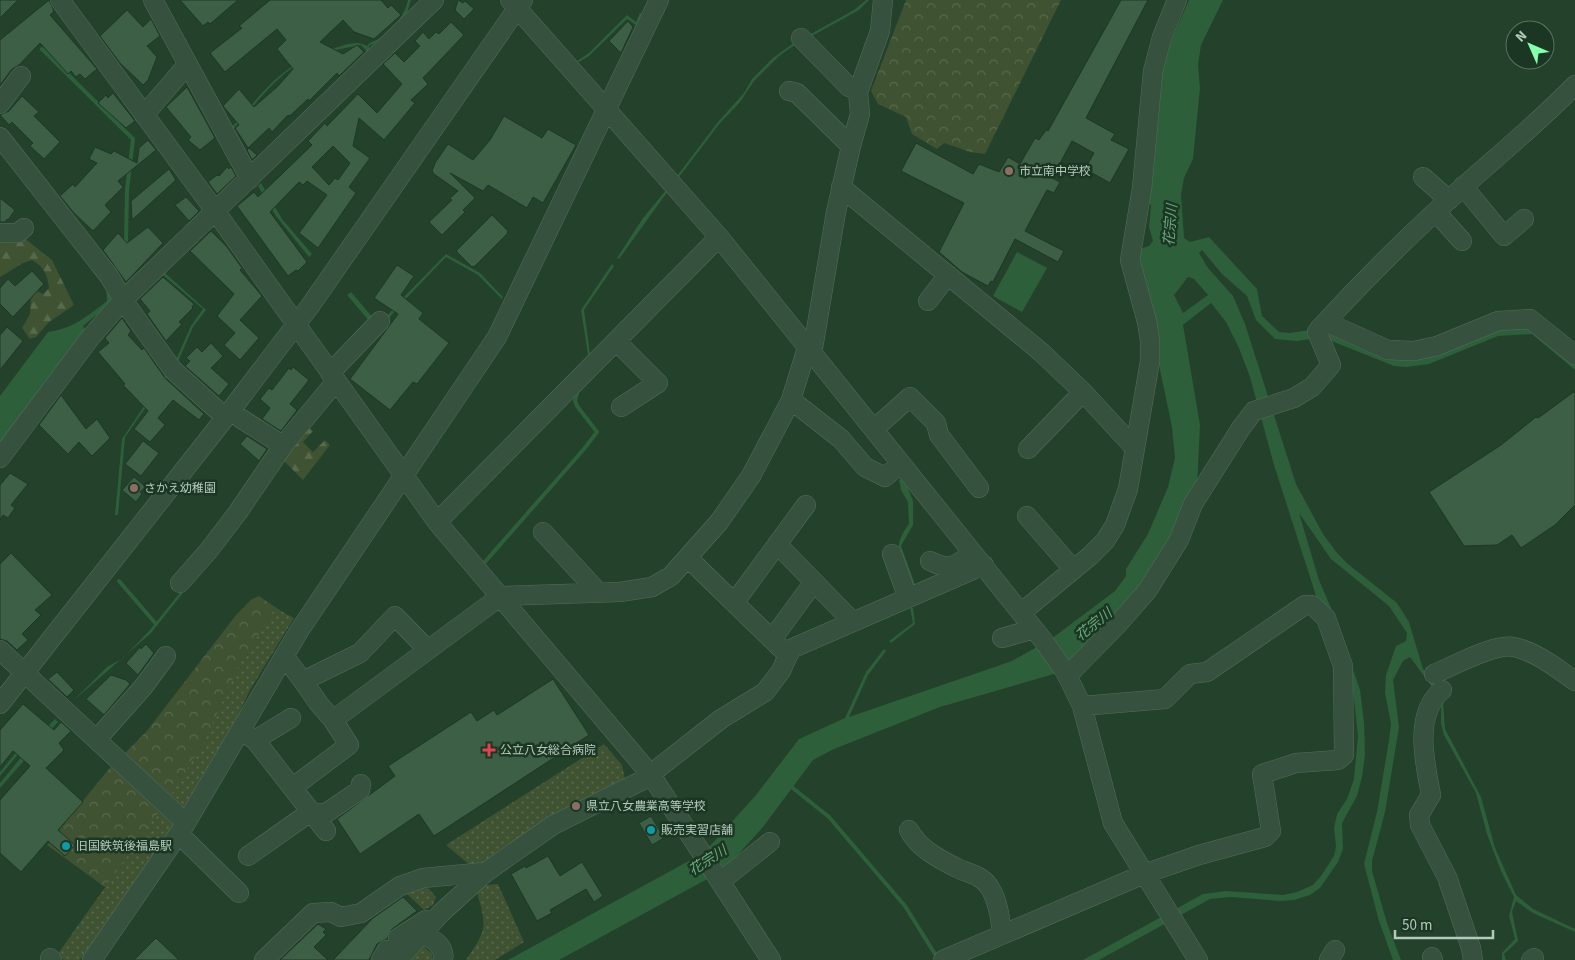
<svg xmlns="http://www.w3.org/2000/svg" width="1575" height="960" font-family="'Source Sans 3','Noto Sans JP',sans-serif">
<defs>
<pattern id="forest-firs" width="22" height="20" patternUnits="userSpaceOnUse" patternTransform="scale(1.25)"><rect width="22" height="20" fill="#3f5231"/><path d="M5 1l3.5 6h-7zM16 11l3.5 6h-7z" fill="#586a4d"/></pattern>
<pattern id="park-crowns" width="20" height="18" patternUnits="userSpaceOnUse" patternTransform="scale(1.25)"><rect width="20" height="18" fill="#3f5231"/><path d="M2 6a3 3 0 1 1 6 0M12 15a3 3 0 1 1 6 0" fill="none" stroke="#586a4d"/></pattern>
<pattern id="garden-dots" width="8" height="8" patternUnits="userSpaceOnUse" patternTransform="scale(1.25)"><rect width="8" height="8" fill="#3f5231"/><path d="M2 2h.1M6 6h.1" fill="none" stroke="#586a4d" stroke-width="1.8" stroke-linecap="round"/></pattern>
</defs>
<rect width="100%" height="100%" fill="#23412b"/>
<!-- forest -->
<path fill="url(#forest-firs)" d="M14 230 52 260 74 305 49 322 36 337 30 339 22 328 30 314 31 299 37 291 43 294 49 288C47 274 44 267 32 260L23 263 0 277V235Z
M304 424 313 431 303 442 313 452 325 440 330 445 303 480 279 456Z"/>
<!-- park -->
<path fill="url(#park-crowns)" d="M906 0H1061L985 154 970 152 944 143 937 149 912 134 906 117 878 104 871 91Z
M259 596 284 613 113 893 47 845 108 770 146 732 236 615 252 599Z"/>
<!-- garden -->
<path fill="url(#garden-dots)" d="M275 608 294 618 250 690 231 730 188 804 80 960H64L57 955 172 793 205 740 236 671Z
M604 744 622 765 625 779 547 818 482 867 471 866 446 845Z
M498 884 524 942 495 960H466C487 929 487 928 477 892L486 885Z
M415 885 429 889 436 897 433 905 424 910 406 893Z
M421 945 432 953 433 960H404Z"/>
<!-- water -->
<path fill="#2d5f3b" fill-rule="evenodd" d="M408 0H411L407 13 379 41 369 46V54L361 45C333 50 303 57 282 76 263 92 249 113 231 131L230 129C268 88 280 63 338 47 347 44 358 40 367 46 372 40 378 41 383 36 395 27 405 14 408 0Z
M866 0H869L859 10 810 37 809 35 854 10Z
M1189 0H1223L1201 45 1198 65 1200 88 1193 159 1184 178 1181 194 1184 238 1190 242 1209 237 1257 289 1262 316 1279 332 1289 333 1311 330 1310 339 1297 341 1275 339 1256 320 1247 296 1222 274 1202 250 1199 253 1208 268 1233 296 1245 324 1296 484 1323 534 1337 553 1348 564 1397 603 1404 614 1409 622 1423 669 1437 689 1435 691 1410 657 1403 661 1393 680 1399 727 1385 812 1372 861V871L1387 923 1401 960H1393L1379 921 1364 864 1377 812 1389 740 1391 724 1385 693 1386 675 1396 646 1406 641 1407 633 1389 606 1331 559 1299 513 1319 580 1334 615 1360 690 1364 722 1365 755 1362 777 1357 796 1342 823 1343 849 1338 862 1320 888 1310 895 1294 900 1280 901 1230 897 1210 899 1099 960H1083L1203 894 1226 891 1283 895 1297 892 1313 885 1321 876 1334 856 1336 846 1334 828 1337 814 1347 799 1354 779 1358 736 1352 682 1319 605 1274 465 1250 377 1239 348 1226 322 1211 303 1183 325 1200 425 1197 486 1149 583 1073 664 1054 674 940 707 834 749 813 760 763 827 734 859 709 878 559 960H508L696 857 710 846 756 795 799 739 845 718 866 672 884 649 886 651 868 675 849 717 1012 661 1051 639 1115 591 1126 576V569L1148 534 1168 487 1175 458 1172 427 1137 260 1140 249 1149 246 1153 241 1149 227 1151 206 1149 202 1160 67ZM1188 277 1194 279 1208 295 1183 313 1174 295Z
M640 13 642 14 636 25 627 19 589 56 579 62 577 61 589 53 627 15 636 22Z
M795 42 796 44 779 56 754 81 740 102 720 123 679 177 677 176 718 122 744 93 752 79 773 58Z
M261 183 282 219 312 254 309 257 276 216 258 186Z
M667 189 668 191 619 259 617 258 643 218Z
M1017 252 1047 268 1022 312 993 296Z
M446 254 480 273 503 297 502 299 478 275 446 257 399 306 344 373 342 372 397 304Z
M612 264 614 266 584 310 591 361H589L581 310Z
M165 273 206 310 193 327 177 364 175 362 191 326 203 309 163 275Z
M108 284 112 302 83 326 86 331 0 445V396L48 332C74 328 86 317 107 301L106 287Z
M351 292 374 319 370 322 347 295Z
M1533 325 1575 359V370L1532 334 1498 336 1429 364 1406 367 1394 366 1329 340 1330 331 1384 352 1495 327Z
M167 372 169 374 125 437 118 515H115L122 439Z
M904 478 913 501V525L901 546 916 587 912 588C902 560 889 550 909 524L908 502 901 490 899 480Z
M196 573 198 574 151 633 73 701 107 667 123 658 149 631Z
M910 608H913L915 624 891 643 889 641 913 623Z
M1443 700 1445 729 1481 797 1495 848 1516 895 1533 909 1575 929V932L1533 913 1516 901 1512 912 1518 941 1504 954 1506 960H1502V953L1515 939 1509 916 1514 897 1501 871 1487 834 1476 793 1444 735 1441 724V703Z
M55 719 58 722 0 788V783L23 755 20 752 0 776V772L18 750 26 749Z"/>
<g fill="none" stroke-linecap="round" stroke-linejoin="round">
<!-- stream -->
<path stroke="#2d5f3b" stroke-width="4" d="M42 49 133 139 127 190 126 242
M484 563 584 449 597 432 577 406 575 401 577 393
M119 581 156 624
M789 785 829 817 905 906 935 954"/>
</g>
<!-- building -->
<path fill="#3c5f46" stroke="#1e3826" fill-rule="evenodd" d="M0 0H18L0 18Z
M49 0 54 11 50 15 97 69 85 79 80 74 76 77 71 71 68 74 40 43 19 65 12 69 0 85V40Z
M180 0H238L210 24 208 22 203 26Z
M270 0H381L388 8 391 5 401 15 374 39 354 32 343 20 320 42 343 54 357 45 364 52 339 76 337 73 309 101 308 99 291 115 287 116 272 132 269 128 248 148 235 128 239 125 223 106 239 89 254 107 278 86 293 69 277 49 286 40 277 29 225 72 210 53 242 28 239 26Z
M458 0 463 3 465 1 474 9 464 19 455 10Z
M1121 0H1148L1086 118 1115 134 1111 140 1129 149 1110 183 1085 169 1094 153 1072 141 1052 178 1060 182 1054 193 1047 190 1025 231 1064 251 1058 262 1015 239 993 282 991 281 988 286 962 272 939 252 964 203 901 171 916 143 973 174 979 164 999 172 1008 157 1020 164 1035 138 1039 140 1046 130 1048 131Z
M127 10 143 27 151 19 160 36 147 46 157 57 148 80 143 85 120 63 100 36Z
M628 21 633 27 621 53 609 41Z
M451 22 464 35 423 78 428 84 411 100 415 103 384 140 359 118 353 146 370 158 349 187 356 193 318 248 299 233 327 195 307 181 303 185 299 182 270 212 307 262 298 271 296 270 288 276 237 206 254 192 258 197 312 145 308 141 325 123 327 126 358 94 377 113 402 84 383 64 395 53 404 62 420 46 415 41 423 32 429 39 436 32 439 34ZM333 146 350 163 338 180 335 178 329 185 312 167Z
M187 87 215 138 200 150 188 140 191 137 166 107Z
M113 93 135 121 126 128 98 103 106 95 108 98Z
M22 96 39 112 34 116 60 142 44 159 30 146 33 143 12 122 9 125 0 115 9 111Z
M504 116 542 138 548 129 576 145 543 203 533 197 527 208 488 185 483 191 450 173 475 198 463 210 465 212 442 235 429 222 452 200 450 198 458 191 434 174 432 171 435 163 448 144 473 160 490 140Z
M148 140 156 150 118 181 123 187 105 205 111 212 93 231 74 213 60 196 73 184 75 187 97 163 89 159 95 147 111 154 114 151 137 163 139 148Z
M249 148 257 155 252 160 247 150Z
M227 167 229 169 231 167 236 176 217 194 208 182 217 175 219 176Z
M169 169 176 180 132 220 131 201Z
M186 197 199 211 189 221 175 205Z
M0 198 15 210 8 220 7 219 5 222H0Z
M492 215 508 231 507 234 475 266 472 267 456 251Z
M148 227 163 243 126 282 103 250 118 233 127 243Z
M211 231 227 247 242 268 240 270 262 296 240 320 259 338 240 360 224 345 235 333 217 316 234 294 190 251Z
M397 265 414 276 401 295 423 313 419 319 449 343 417 384 413 382 390 410 350 379 398 314 374 298Z
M32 271 44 284 13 317 0 304V288L8 279 15 286Z
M163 277 194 304 192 307 193 308 179 322 182 324 166 341 147 314 150 311 140 299Z
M122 318 131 331 128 335 142 350 144 348 165 378 204 414 199 420 173 400 158 418 165 425 150 442 134 429 148 411 123 385 125 384 98 352 109 343 105 338Z
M7 327 23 341 0 370V335Z
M211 343 223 356 211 368 229 384 219 396 185 366 190 361 186 358 197 347 202 352Z
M293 367 309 380 290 404 297 410 281 431 262 419 270 408 260 399 269 388 272 390 289 368 291 370Z
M1575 391V505L1555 525 1521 548 1512 535 1497 545 1464 546 1429 492 1501 445 1536 417 1538 418Z
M61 395 86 429 97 419 110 438 92 456 79 442 68 454 39 425Z
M247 436 267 449 259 461 240 444Z
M143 441 159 453 141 476 125 464Z
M10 473 28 484 11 505 15 508 8 518 3 515 0 520V485Z
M134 477 146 487 140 492 142 494 136 502 122 490Z
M11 553 52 595 35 610 41 615 22 634 28 640 17 650 7 641 0 639V564Z
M146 644 154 653 138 675 126 663 140 647 141 649Z
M57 672 74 690 67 697 48 679Z
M111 675 126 680 130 684 104 715 86 699Z
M553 679 589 735 434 836 419 814 360 854 337 819 395 776 388 766 471 712 477 721 494 710 497 715Z
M23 704 54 730 61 722 71 731 59 743 64 750 46 768 83 802 58 830 75 845 65 856 48 841 21 872 0 853V800L30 766 13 751 0 767V730Z
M651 816 664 838 652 845 639 823Z
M548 856 560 876 582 862 603 896 594 902 586 889 550 910 552 913 537 921 511 874 525 866 526 868Z
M403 897 417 911 392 929 387 939 377 944 369 960H333L373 918Z
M318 924 326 929 323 932 326 935 314 947 328 960H280Z
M156 938 179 960H134Z"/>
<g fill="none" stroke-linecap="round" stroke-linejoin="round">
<defs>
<path id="minor" d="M60 0 216 212 437 522 651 775 771 960
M153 0 250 179
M510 0 719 237 1042 639 1066 673 1082 706 1113 823 1198 960
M801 38 849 87 858 90
M789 91 797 93 851 146 860 114 858 92 880 31 883 0
M0 104 21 76
M144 115 187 65
M0 137 109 276 123 300 173 370 216 409
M1423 177 1449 200
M1463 186 1504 236 1524 219
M841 187 1041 352 1083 392 1131 444
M1436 212 1462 241
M0 233H18L24 228
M928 301 948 275
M1326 322 1388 350 1414 351 1437 346 1498 321 1530 319 1575 355
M616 341 658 383 621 407
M812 354 836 212 851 146
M330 373 380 321
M791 400 841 439 865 467 885 477 900 464
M240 418 276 441 285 443
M874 429 910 397 936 423 939 435 979 488
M1028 449 1083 392
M0 458 90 338 123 300 434 0
M1027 516 1073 569
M437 522 719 237
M543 532 599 593
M777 544 852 621
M892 554 908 598
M688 558 788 655
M930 561C946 569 953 568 967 557
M180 583 209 550 238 512 285 443 336 381
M734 603 806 505
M1022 612 1090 556 1105 541 1115 525 1128 489 1150 361V341L1147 322 1130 260 1142 188 1153 71 1162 37 1177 0
M1002 638 1034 629
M772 639 814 582
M0 650 186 823
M284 656 303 681 360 653 395 616 428 650
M1434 674C1453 666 1495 643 1514 647 1537 652 1556 668 1575 681
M1067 676 1118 624 1147 591 1179 540 1193 504 1241 428 1254 411 1294 398 1312 387 1331 365 1317 332 1320 328C1365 279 1413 231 1463 187 1501 153 1539 122 1575 85
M303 681 319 704 333 720
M1442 690C1413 715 1425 763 1431 795L1419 815 1420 825 1447 877 1471 948 1473 960
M0 704 225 418 310 306 523 0
M241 731 255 740 326 831
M97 739 144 686 166 656
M255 740 291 718
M293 787 349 745 333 720 501 596 620 592 652 587 671 576 719 522 751 476 791 400 807 348
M314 814 326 813 360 790 361 784
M909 830C918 848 939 859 957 868 970 874 982 875 990 888 998 901 1000 917 1002 933
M179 834 239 893
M248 856 312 811
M721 881 770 842
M419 936C432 935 446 947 443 960
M398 938 426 920
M1432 957 1433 960
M50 958 52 960
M92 960 186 823 299 631 497 337 659 0
M264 960 313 913 331 912 341 917 361 913 400 886 423 878 486 872
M381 960 387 950
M398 960 441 913 486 872 553 825 643 780 721 719 765 692 781 671 788 655 793 648 984 565
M943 960 1144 874 1199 855 1265 837 1271 831 1262 774 1296 763 1338 760 1344 755 1343 666 1326 618 1312 605H1305L1207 672 1190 674 1165 699 1082 706
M1329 960 1335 950
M1531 960 1534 958"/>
</defs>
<!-- minor casing -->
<use href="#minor" stroke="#556e5d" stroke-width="20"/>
<!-- minor -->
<use href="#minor" stroke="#37513f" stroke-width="19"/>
</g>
<!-- markers -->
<g fill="#8d6e63" stroke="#1c3624" stroke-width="2">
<circle cx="1009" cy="171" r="5"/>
<circle cx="134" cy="488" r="5"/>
<circle cx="576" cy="806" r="5"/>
</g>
<path fill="#e0444e" stroke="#1c3624" stroke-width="2" d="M486.5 742.5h5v5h5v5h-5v5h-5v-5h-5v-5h5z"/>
<g fill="#0f9aa8" stroke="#1c3624" stroke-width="2">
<circle cx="651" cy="830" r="5"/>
<circle cx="66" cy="846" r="5"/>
</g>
<g text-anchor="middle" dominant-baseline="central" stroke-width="5" stroke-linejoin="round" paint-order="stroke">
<!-- poi labels -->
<g font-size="12" fill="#b4cbbb" stroke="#1c3624" text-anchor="start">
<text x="1019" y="171">市立南中学校</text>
<text x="144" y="488">さかえ幼稚園</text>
<text x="500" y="750">公立八女総合病院</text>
<text x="586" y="806">県立八女農業高等学校</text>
<text x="661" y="830">販売実習店舗</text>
<text x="76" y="846">旧国鉄筑後福島駅</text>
</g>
<!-- water labels -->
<g font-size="14" font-style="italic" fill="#6aad7d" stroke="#1c3624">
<text transform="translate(1171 225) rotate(-85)">花宗川</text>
<text transform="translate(1094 625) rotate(-39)">花宗川</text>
<text transform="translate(708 861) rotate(-33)">花宗川</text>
</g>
</g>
<!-- north arrow -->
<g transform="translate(1530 45) rotate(315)"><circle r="24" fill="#1c3624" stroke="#597260"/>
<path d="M0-4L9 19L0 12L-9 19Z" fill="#85ffac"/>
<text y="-8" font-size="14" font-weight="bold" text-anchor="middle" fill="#b4cbbb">N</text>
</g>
<!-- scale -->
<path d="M1395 930v8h98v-8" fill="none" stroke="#b4cbbb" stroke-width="2.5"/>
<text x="1402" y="930" font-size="15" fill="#b4cbbb" stroke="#1c3624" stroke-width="4" paint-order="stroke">50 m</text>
</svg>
